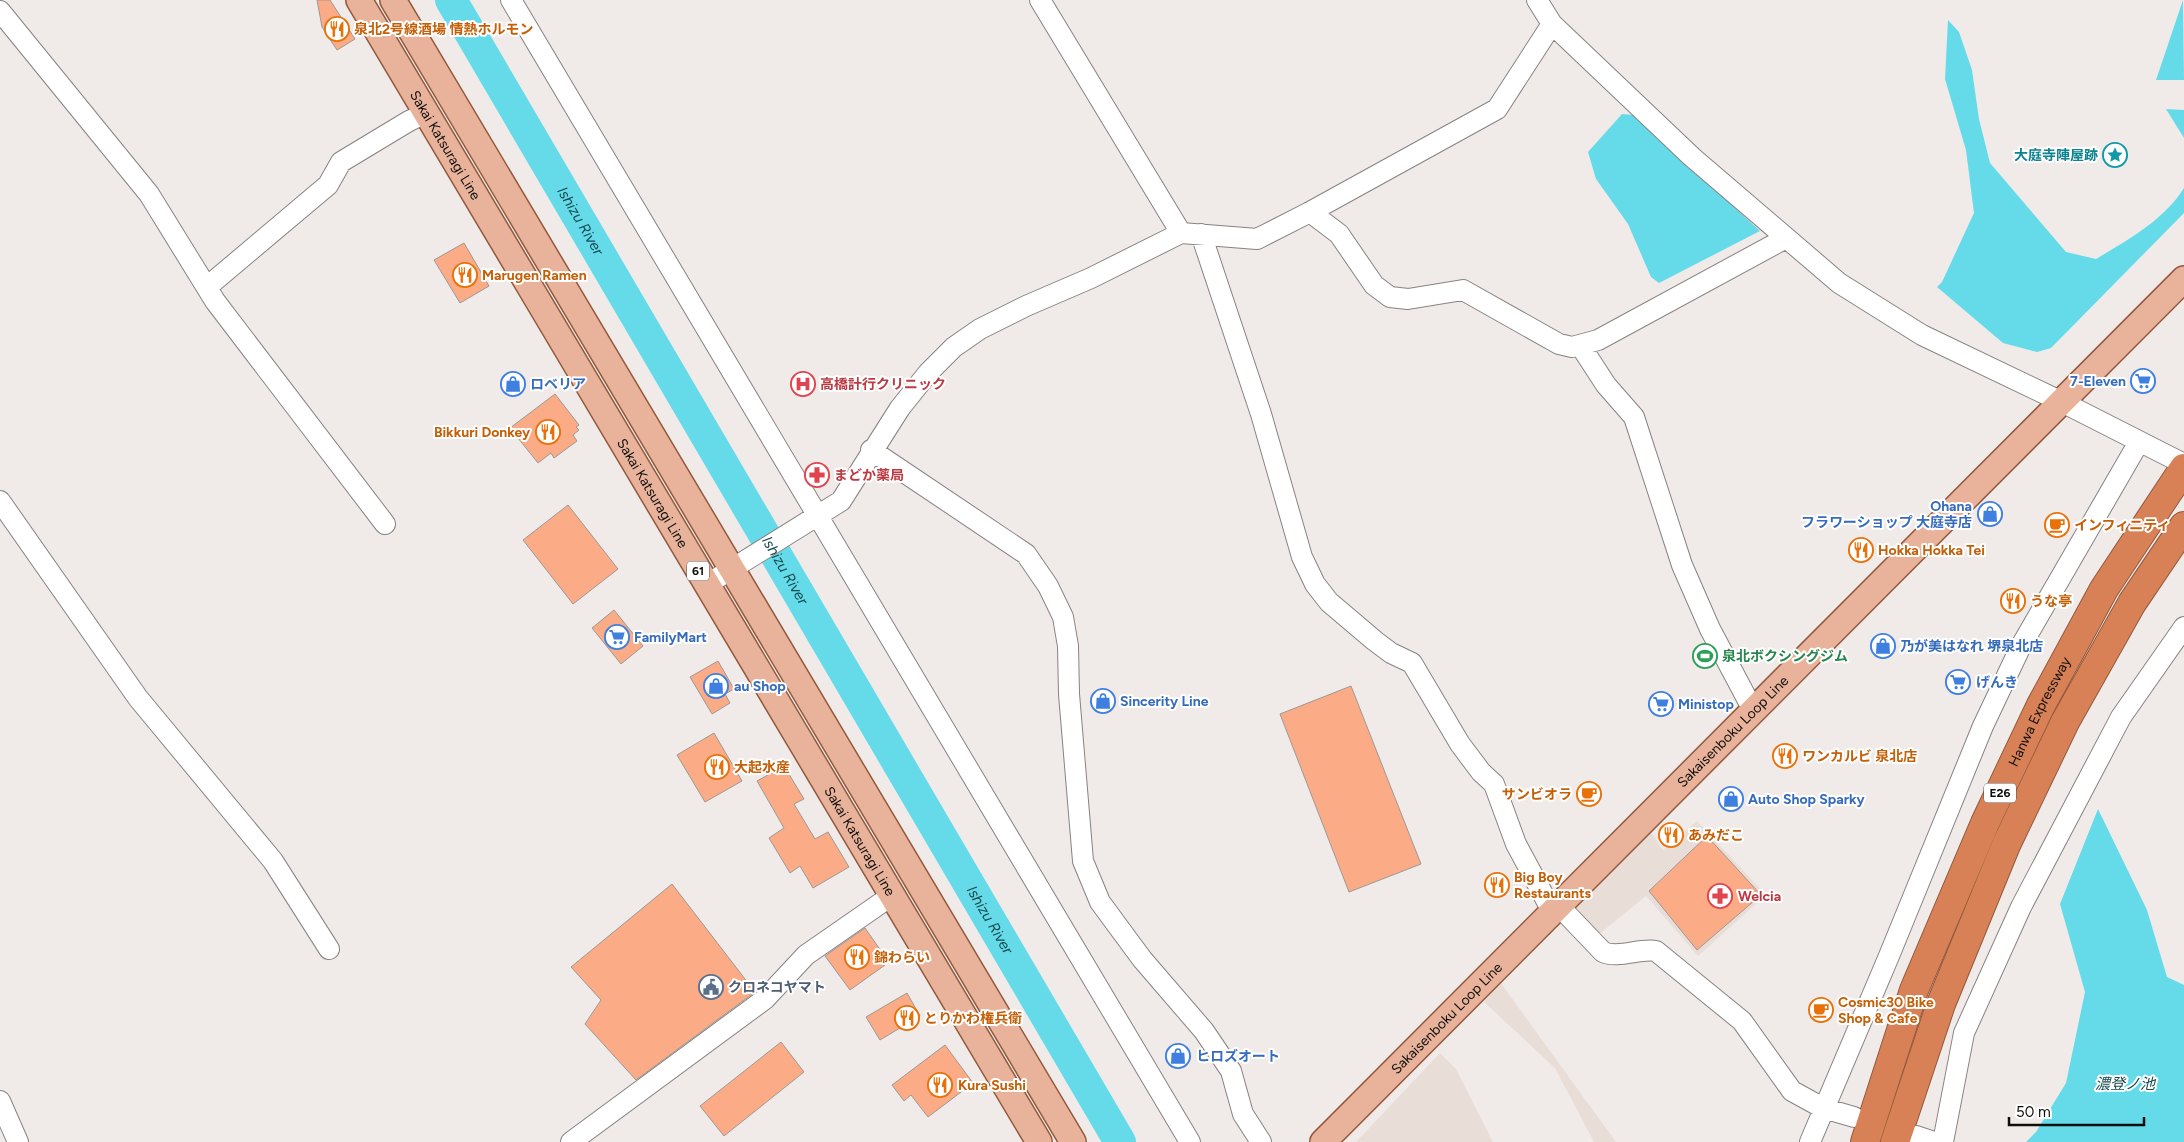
<svg xmlns="http://www.w3.org/2000/svg" width="2184" height="1142" font-family="Figtree,'Noto Sans JP',sans-serif">
<rect width="100%" height="100%" fill="#f0ebe9"/>
<!-- built -->
<path fill="#e9ddd7" d="M1697 821 1766 895 1698 956 1646 896 1598 935 1572 907 1650 831 1663 850Z
M1500 982 1616 1142H1594L1555 1068 1484 1002Z
M1440 1053 1456 1069 1493 1142H1356Z"/>
<!-- water -->
<path fill="#65dbe9" d="M2183 0 2184 80H2156Z
M1948 20 1959 32 1972 70 1979 119 1990 163 2066 252 2096 259C2128 240 2164 220 2184 188V213L2051 348 2037 352 2003 343 1937 287 1942 282 1974 213 1966 150 1945 79Z
M2166 109 2184 110V138Z
M1622 114 1633 115 1760 231 1659 283 1651 277 1628 224 1596 179 1588 152Z
M2098 809 2147 910 2167 977 2184 985V1142H2026L2036 1132 2066 1083 2085 992 2060 904Z"/>
<g fill="none" stroke-linecap="round" stroke-linejoin="round">
<!-- river -->
<path stroke="#65dbe9" stroke-width="32" id="s1" d="M451 0 1120 1142"/>
</g>
<!-- building -->
<path fill="#fbab85" stroke="#9d9896" d="M317 0H330L355 39 337 50 322 27Z
M464 243 489 286 460 303 434 260Z
M555 394 579 425 576 427 579 430 573 435 577 441 554 458 551 453 538 463 510 428Z
M568 505 618 569 573 604 523 540Z
M614 610 643 646 621 664 592 628Z
M718 661 734 689 725 694 730 703 712 714 690 677Z
M1351 686 1421 864 1349 892 1280 714Z
M714 733 742 781 705 802 677 755Z
M784 766 804 799 794 804 815 839 828 832 849 867 813 888 800 866 790 873 769 838 784 828 757 781Z
M1707 836 1761 895 1697 950 1649 891Z
M672 884 755 992 636 1080 585 1024 601 1000 571 967Z
M865 928 886 958 882 960 885 965 850 990 825 956Z
M907 993 920 1016 880 1040 866 1017Z
M781 1042 804 1072 724 1136 700 1106Z
M945 1045 973 1083 928 1117 911 1095 904 1101 892 1085Z"/>
<g fill="none" stroke-linecap="round" stroke-linejoin="round">
<defs>
<path id="minor" d="M511 0 1190 1142
M1040 0 1181 233
M1537 0 1552 24 1692 157 1839 283 1922 335 2062 402 2184 464
M0 11 149 194 215 301 385 524
M1310 212 1339 234 1374 285 1390 297 1408 299 1463 290 1559 344 1572 347 1598 340 1786 238
M1201 234 1261 414 1302 557 1315 584 1329 602 1375 641 1391 653 1412 663 1460 744 1481 772 1494 784 1516 844 1552 911
M207 287 328 185 341 162 409 121 426 113
M1580 345 1606 385 1634 417 1682 565 1710 629 1753 710
M871 450 1026 554 1048 586 1063 617 1068 646 1069 694 1083 861 1100 902 1142 959 1204 1031 1231 1071 1243 1114 1261 1142
M0 501 138 698 273 861 329 949
M706 585 841 501 900 408 928 373 954 347 980 329 1026 306 1091 278 1181 233 1257 239 1310 212 1497 109 1552 24
M1558 905 1603 952C1619 959 1639 948 1656 951L1742 1021 1792 1091 1823 1108 1854 1117
M0 1101 18 1142
M1916 1136 1934 1142
M571 1142 765 999 806 955 891 896
M1810 1142 1889 956 1983 726 2021 646 2139 442
M1943 1142 1964 1033 2021 907 2121 717 2184 627"/>
<g id="major">
<path id="s2" d="M359 0 1039 1142"/>
<path d="M393 0 1073 1142"/>
<path id="s3" d="M1323 1142 2184 279"/>
</g>
<g id="highway">
<path id="s4" d="M1865 1142 1914 990 1985 823 2041 705 2104 589 2184 468"/>
<path d="M1895 1142 1941 1004 2006 845 2065 722 2132 603 2184 526"/>
</g>
</defs>
<!-- minor casing -->
<use href="#minor" stroke="#878381" stroke-width="22"/>
<!-- major casing -->
<use href="#major" stroke="#92593d" stroke-width="28"/>
<!-- highway casing -->
<use href="#highway" stroke="#92593d" stroke-width="30"/>
<!-- minor -->
<use href="#minor" stroke="#fff" stroke-width="20"/>
<!-- major -->
<use href="#major" stroke="#e8b39a" stroke-width="25"/>
<!-- highway -->
<use href="#highway" stroke="#d88157" stroke-width="28"/>
</g>
<!-- icons -->
<defs>
<symbol id="restaurant-ring" viewBox="-11 -11 22 22"><circle r="9.5" fill="#fff" stroke="#e8710a" stroke-width="1.5"/><path d="M-5-6h1v4h1v-4h1v4h1v-4h1v5L-1.5 .5V6h-2V.5L-5-1ZM5-6V6H3V1.5H1.5Q1.5-4 5-6Z" fill="#e8710a"/></symbol>
<symbol id="sight-ring" viewBox="-11 -11 22 22"><circle r="9.5" fill="#fff" stroke="#0f9aa8" stroke-width="1.5"/><path d="M0-6L1.8-2.2L6-1.7L2.9 1.2L3.7 5.4L0 3.3L-3.7 5.4L-2.9 1.2L-6-1.7L-1.8-2.2Z" fill="#0f9aa8"/></symbol>
<symbol id="supermarket-ring" viewBox="-11 -11 22 22"><circle r="9.5" fill="#fff" stroke="#3f7fe0" stroke-width="1.5"/><path d="M-6-5.5h2.5l.6 2H6L4.5 2H-2.5L-4.4-4H-6ZM-1.5 3.2a1.3 1.3 0 1 0 .1 0ZM3 3.2a1.3 1.3 0 1 0 .1 0Z" fill="#3f7fe0"/></symbol>
<symbol id="shop-ring" viewBox="-11 -11 22 22"><circle r="9.5" fill="#fff" stroke="#3f7fe0" stroke-width="1.5"/><path d="M-5-2.5h2.3a2.7 3.5 0 0 1 5.4 0H5L5.5 6h-11ZM-1.5-2.5h3a1.5 2.3 0 0 0-3 0Z" fill="#3f7fe0"/></symbol>
<symbol id="hospital-ring" viewBox="-11 -11 22 22"><circle r="9.5" fill="#fff" stroke="#e0444e" stroke-width="1.5"/><path d="M-5-5h3v3.5h4V-5h3V5h-3V1.5h-4V5h-3Z" fill="#e0444e"/></symbol>
<symbol id="pharmacy-ring" viewBox="-11 -11 22 22"><circle r="9.5" fill="#fff" stroke="#e0444e" stroke-width="1.5"/><path d="M-2-6h4v4h4v4h-4v4h-4v-4h-4v-4h4Z" fill="#e0444e"/></symbol>
<symbol id="cafe-ring" viewBox="-11 -11 22 22"><circle r="9.5" fill="#fff" stroke="#e8710a" stroke-width="1.5"/><path d="M-5.5-4.5H6V0H3Q3 3.5 0 3.5H-2.5Q-5.5 3.5-5.5 0ZM3-3.2v2h1.7v-2ZM-6 4.5H4V6H-6Z" fill="#e8710a"/></symbol>
<symbol id="stadium-ring" viewBox="-11 -11 22 22"><circle r="9.5" fill="#fff" stroke="#2e9e5b" stroke-width="1.5"/><path d="M0-5a6.5 5 0 1 0 0 10a6.5 5 0 1 0 0-10ZM-3.5-1.8h7v3.6h-7Z" fill="#2e9e5b"/></symbol>
<symbol id="civic-ring" viewBox="-11 -11 22 22"><circle r="9.5" fill="#fff" stroke="#5c6f8a" stroke-width="1.5"/><path d="M-.6-6.5H3V-4.5H.6V-3L4-1V1h2V6H-6V1h2V-1L-.6-3ZM-1.2 2.5V6h2.4V2.5Z" fill="#5c6f8a"/></symbol>
</defs>
<g fill-rule="evenodd">
<use href="#restaurant-ring" x="323" y="15" width="28" height="28"/>
<use href="#sight-ring" x="2101" y="141" width="28" height="28"/>
<use href="#restaurant-ring" x="451" y="261" width="28" height="28"/>
<use href="#supermarket-ring" x="2129" y="367" width="28" height="28"/>
<use href="#shop-ring" x="499" y="370" width="28" height="28"/>
<use href="#hospital-ring" x="789" y="370" width="28" height="28"/>
<use href="#restaurant-ring" x="534" y="418" width="28" height="28"/>
<use href="#pharmacy-ring" x="803" y="461" width="28" height="28"/>
<use href="#shop-ring" x="1976" y="500" width="28" height="28"/>
<use href="#cafe-ring" x="2043" y="511" width="28" height="28"/>
<use href="#restaurant-ring" x="1847" y="536" width="28" height="28"/>
<use href="#restaurant-ring" x="1999" y="587" width="28" height="28"/>
<use href="#supermarket-ring" x="603" y="623" width="28" height="28"/>
<use href="#shop-ring" x="1869" y="632" width="28" height="28"/>
<use href="#stadium-ring" x="1691" y="642" width="28" height="28"/>
<use href="#supermarket-ring" x="1944" y="668" width="28" height="28"/>
<use href="#shop-ring" x="702" y="672" width="28" height="28"/>
<use href="#shop-ring" x="1089" y="687" width="28" height="28"/>
<use href="#supermarket-ring" x="1647" y="690" width="28" height="28"/>
<use href="#restaurant-ring" x="1771" y="742" width="28" height="28"/>
<use href="#restaurant-ring" x="703" y="753" width="28" height="28"/>
<use href="#cafe-ring" x="1575" y="780" width="28" height="28"/>
<use href="#shop-ring" x="1717" y="785" width="28" height="28"/>
<use href="#restaurant-ring" x="1657" y="821" width="28" height="28"/>
<use href="#restaurant-ring" x="1483" y="871" width="28" height="28"/>
<use href="#pharmacy-ring" x="1706" y="882" width="28" height="28"/>
<use href="#restaurant-ring" x="843" y="943" width="28" height="28"/>
<use href="#civic-ring" x="697" y="973" width="28" height="28"/>
<use href="#cafe-ring" x="1807" y="996" width="28" height="28"/>
<use href="#restaurant-ring" x="893" y="1004" width="28" height="28"/>
<use href="#shop-ring" x="1164" y="1042" width="28" height="28"/>
<use href="#restaurant-ring" x="926" y="1071" width="28" height="28"/>
</g>
<g text-anchor="middle" dominant-baseline="central" stroke-width="4" stroke-linejoin="round" paint-order="stroke">
<!-- shield labels -->
<g fill="#fff" stroke="#575656" stroke-width="1">
<rect x="687" y="561.5" width="22" height="19" rx="4"/>
<rect x="1984" y="783.5" width="32" height="19" rx="4"/>
</g>
<g font-size="12" font-weight="bold" fill="#0f0e0d">
<text x="698" y="571">61</text>
<text x="2000" y="793">E26</text>
</g>
<!-- food labels -->
<g font-size="14" font-weight="bold" fill="#c56008" stroke="#fff" text-anchor="start">
<text x="354" y="29">泉北2号線酒場 情熱ホルモン</text>
<text x="482" y="275">Marugen Ramen</text>
<text x="530" y="432" text-anchor="end">Bikkuri Donkey</text>
<text x="2074" y="525">インフィニティ</text>
<text x="1878" y="550">Hokka Hokka Tei</text>
<text x="2030" y="601">うな亭</text>
<text x="1802" y="756">ワンカルビ 泉北店</text>
<text x="734" y="767">大起水産</text>
<text x="1572" y="794" text-anchor="end">サンビオラ</text>
<text x="1688" y="835">あみだこ</text>
<text x="1514" y="877">Big Boy<tspan x="1514" dy="16">Restaurants</tspan></text>
<text x="874" y="957">錦わらい</text>
<text x="1838" y="1002">Cosmic30 Bike<tspan x="1838" dy="16">Shop &amp; Cafe</tspan></text>
<text x="924" y="1018">とりかわ権兵衛</text>
<text x="958" y="1085">Kura Sushi</text>
</g>
<!-- street labels -->
<g font-size="14" fill="#0f0e0d" stroke="#fff">
<text stroke="none"><textPath href="#s2" startOffset="169">Sakai Katsuragi Line</textPath></text>
<text stroke="none"><textPath href="#s2" startOffset="574">Sakai Katsuragi Line</textPath></text>
<text stroke="none"><textPath href="#s4" startOffset="465">Hanwa Expressway</textPath></text>
<text stroke="none"><textPath href="#s3" startOffset="580">Sakaisenboku Loop Line</textPath></text>
<text stroke="none"><textPath href="#s2" startOffset="979">Sakai Katsuragi Line</textPath></text>
<text stroke="none"><textPath href="#s3" startOffset="175">Sakaisenboku Loop Line</textPath></text>
</g>
<!-- culture labels -->
<g font-size="14" font-weight="bold" fill="#0d838f" stroke="#fff" text-anchor="end">
<text x="2098" y="155">大庭寺陣屋跡</text>
</g>
<!-- shop labels -->
<g font-size="14" font-weight="bold" fill="#366cbe" stroke="#fff" text-anchor="start">
<text x="2126" y="381" text-anchor="end">7-Eleven</text>
<text x="530" y="384">ロベリア</text>
<text x="1972" y="506" text-anchor="end">Ohana<tspan x="1972" dy="16">フラワーショップ 大庭寺店</tspan></text>
<text x="634" y="637">FamilyMart</text>
<text x="1900" y="646">乃が美はなれ 堺泉北店</text>
<text x="1976" y="682">げんき</text>
<text x="734" y="686">au Shop</text>
<text x="1120" y="701">Sincerity Line</text>
<text x="1678" y="704">Ministop</text>
<text x="1748" y="799">Auto Shop Sparky</text>
<text x="1196" y="1056">ヒロズオート</text>
</g>
<!-- health labels -->
<g font-size="14" font-weight="bold" fill="#be3a42" stroke="#fff" text-anchor="start">
<text x="820" y="384">高橋計行クリニック</text>
<text x="834" y="475">まどか薬局</text>
<text x="1738" y="896">Welcia</text>
</g>
<!-- leisure labels -->
<g font-size="14" font-weight="bold" fill="#27864d" stroke="#fff" text-anchor="start">
<text x="1722" y="656">泉北ボクシングジム</text>
</g>
<!-- service labels -->
<g font-size="14" font-weight="bold" fill="#4e5e75" stroke="#fff" text-anchor="start">
<text x="728" y="987">クロネコヤマト</text>
</g>
<!-- water labels -->
<g font-size="15" font-style="italic" fill="#164a50" stroke="#fff">
<text stroke="none"><textPath href="#s1" startOffset="256">Ishizu River</textPath></text>
<text stroke="none"><textPath href="#s1" startOffset="661">Ishizu River</textPath></text>
<text stroke="none"><textPath href="#s1" startOffset="1066">Ishizu River</textPath></text>
<text x="2125" y="1084">濃登ノ池</text>
</g>
</g>
<!-- scale -->
<path d="M2009 1117v8h135v-8" fill="none" stroke="#0f0e0d" stroke-width="2.5"/>
<text x="2016" y="1117" font-size="15" fill="#0f0e0d" stroke="#ffffff" stroke-width="4" paint-order="stroke">50 m</text>
</svg>
